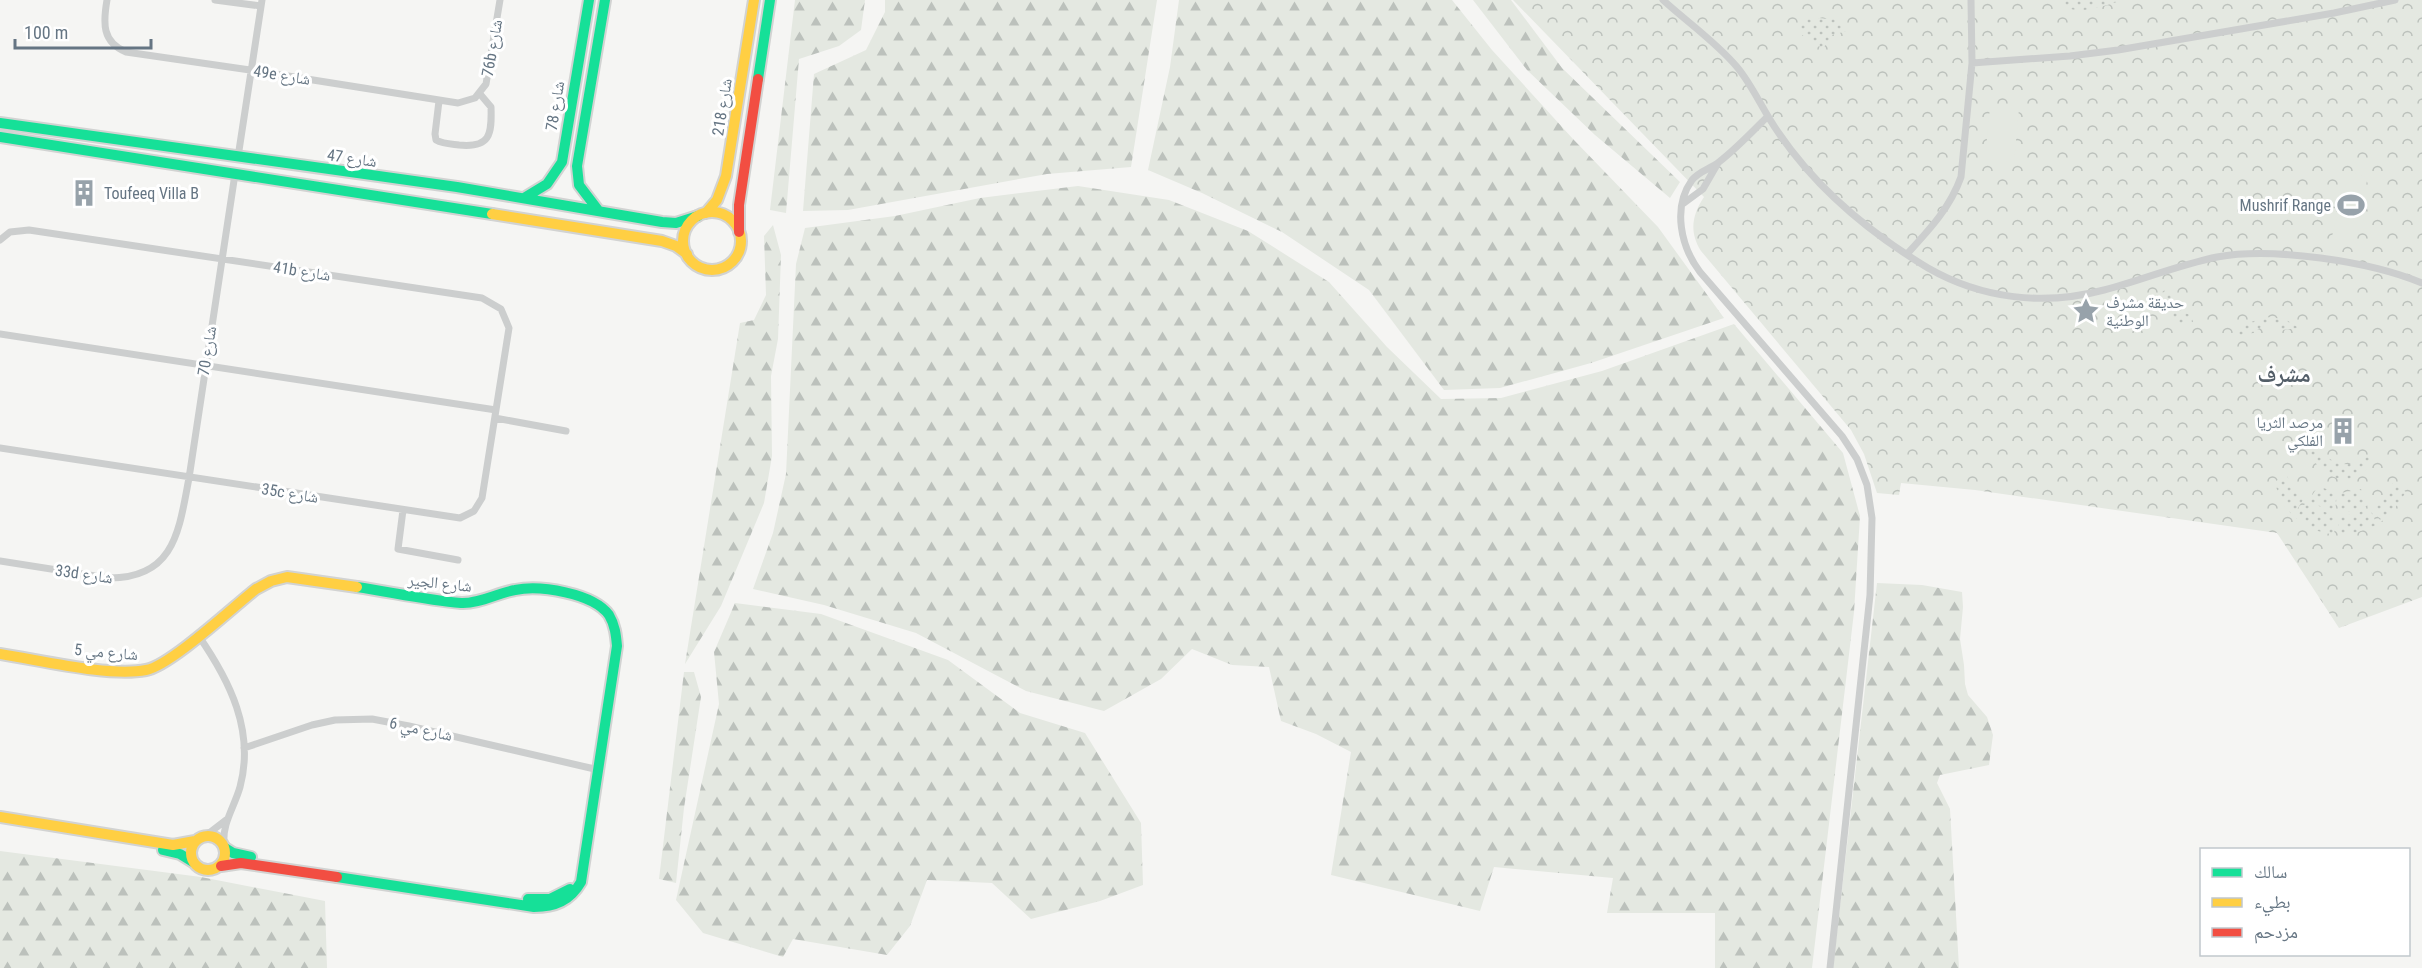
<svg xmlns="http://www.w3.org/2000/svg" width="2422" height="968" font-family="'Roboto Condensed','Noto Naskh Arabic',sans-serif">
<defs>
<pattern id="forest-firs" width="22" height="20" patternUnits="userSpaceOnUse" patternTransform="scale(1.5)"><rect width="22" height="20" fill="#e4e8e1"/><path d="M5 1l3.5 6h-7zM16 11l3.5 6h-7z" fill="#bcc1bc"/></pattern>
<pattern id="park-crowns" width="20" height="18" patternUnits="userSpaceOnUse" patternTransform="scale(1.5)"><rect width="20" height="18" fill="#e4e8e1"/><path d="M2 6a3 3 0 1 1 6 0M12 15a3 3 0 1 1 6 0" fill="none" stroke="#bcc1bc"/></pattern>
<pattern id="garden-dots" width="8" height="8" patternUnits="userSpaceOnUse" patternTransform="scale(1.5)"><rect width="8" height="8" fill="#e4e8e1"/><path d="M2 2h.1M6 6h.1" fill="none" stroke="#bcc1bc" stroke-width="1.8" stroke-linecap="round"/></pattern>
</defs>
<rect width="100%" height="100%" fill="#f5f5f3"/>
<!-- forest -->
<path fill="url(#forest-firs)" d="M795 0H865L861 30 839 46 799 59 786 213 770 210Z
M885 0H1157L1131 167 1047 174 848 210 803 211 814 74 866 50 885 12Z
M1179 0H1452L1492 50 1573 139 1658 227 1724 318 1591 363 1500 388 1444 390 1369 290 1282 232 1202 193 1148 170 1170 67Z
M1473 0H1511L1562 68 1680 182 1670 198 1595 135 1527 70Z
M1078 186 1169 200 1248 231 1329 282 1387 347 1441 399 1501 398 1602 371 1734 324 1843 453 1860 516 1854 612 1812 968H1715V913H1607L1613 878 1494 867 1480 911 1331 875 1351 752 1316 734 1281 721 1269 667 1232 665 1192 649 1161 679 1104 711 1026 691 916 633 824 605 753 589 773 533 786 474 796 264 805 228 895 216 980 198Z
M773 225 781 255 778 339 771 376 772 456 764 503 721 606 685 664 740 323 754 320 766 295 764 236Z
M1877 583 1922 585 1962 592 1963 607 1960 639 1964 665 1965 684 1968 695 1987 717 1993 735 1989 765 1940 775 1937 783 1950 809 1959 968H1833Z
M735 603 821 614 948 660 1020 713 1085 733 1141 823 1143 885 1100 901 1031 919 992 883 927 880 910 926 887 955 793 939 783 957 703 933 676 900 719 704 714 652Z
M684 672H694L701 697 684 808 676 883 659 879Z
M0 851 201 877 325 901 327 968H0Z"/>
<!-- park -->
<path fill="url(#park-crowns)" d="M1513 0H2422V597L2339 628 2277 533 1975 490 1901 483 1899 495 1877 493 1864 454 1851 430 1701 251C1689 232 1692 215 1704 197Z"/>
<!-- garden -->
<path fill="url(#garden-dots)" d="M2057 0H2123C2104 6 2071 19 2057 0Z
M1833 14 1838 17 1847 31 1832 35 1824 47 1815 46 1800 33 1799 28 1809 18 1815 22 1819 18 1827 19Z
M2167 288C2173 301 2176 311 2191 315L2193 322C2172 329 2165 310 2160 294Z
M2266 317 2285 319 2299 328 2282 330 2267 323 2251 334 2227 337 2245 324Z
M2309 450H2318C2330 461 2344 469 2360 461 2366 458 2367 455 2374 455 2362 492 2320 483 2309 450Z
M2287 475 2291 486 2303 500 2293 516 2283 504 2274 482Z
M2393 483 2406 492 2395 508 2381 522 2373 506 2385 496Z
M2318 486 2337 493 2335 512 2308 502Z
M2361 489 2368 506 2355 511 2340 512 2341 493Z
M2306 502 2317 510 2336 515 2334 535 2314 530 2296 518Z
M2370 508 2377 525 2358 532 2338 535 2339 516 2355 514Z"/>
<!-- pitch -->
<path fill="#e4e8e1" d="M1990 107 2019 109 2014 162 1985 159Z
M2349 172 2368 177 2351 245 2331 240Z"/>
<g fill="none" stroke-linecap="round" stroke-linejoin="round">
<defs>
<path id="fast" d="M758 79 770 0
M0 123 457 187 662 222 676 223 698 216
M0 137 492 214
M524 198 547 184 562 162 589 0
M598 210 579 185 577 166 605 0
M225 848 233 853 251 857
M163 850 180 854 193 862
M337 877 534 907C555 907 570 901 581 882L617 646C616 635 615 625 609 615 593 593 540 585 515 590 497 593 479 604 461 603 426 600 391 592 357 587
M528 899H550L570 889"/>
<path id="slow" d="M683 241a29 29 0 1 1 58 0a29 29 0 1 1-58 0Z
M706 213 717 200 726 176 754 0
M492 214 662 241 676 246 687 254
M0 654C40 660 108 677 146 670 170 666 233 607 256 589L271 581 287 577 357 587
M0 817 173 845 195 841
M191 853a17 17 0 1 1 34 0a17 17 0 1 1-34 0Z"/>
<path id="jam" d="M739 232V205L758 79
M221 866 241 863 337 877"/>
</defs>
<!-- fast casing -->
<use href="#fast" stroke="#d2d3d2" stroke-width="14"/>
<!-- slow casing -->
<use href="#slow" stroke="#d2d3d2" stroke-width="14"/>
<!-- jam casing -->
<use href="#jam" stroke="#d2d3d2" stroke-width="14"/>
<!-- street -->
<path stroke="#cccece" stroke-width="7" d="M107 0C103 23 102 42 126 52L250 70 458 103 475 98 486 84 500 0
M215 0 261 6
M1663 0C1687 22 1716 42 1737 67 1753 86 1763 111 1778 132 1816 188 1870 233 1928 268 1982 299 2044 306 2104 290 2142 280 2178 265 2217 257 2273 247 2369 261 2422 283
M1972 63 2070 56 2118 50 2334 13 2395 0
M439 101 435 134 436 140C443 144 451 144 459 145 490 148 492 135 491 107L480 94
M1767 117C1752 132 1736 149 1719 162 1710 169 1699 171 1692 180 1672 208 1681 247 1700 272L1842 436 1857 459 1867 485 1872 518 1870 595 1830 968
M238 157 262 0
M1684 203 1703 189 1718 163
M0 240 10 232 29 230 482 298 501 309 509 328 482 498 474 511 460 518 0 448
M1907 254C1929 230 1950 208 1961 177L1972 63 1971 0
M0 334 496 410
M495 418 566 431
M403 510 398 549 458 560
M0 561 108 578C175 579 179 530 189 478L235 174
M198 635C230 681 255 731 240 787 234 808 222 823 224 845
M244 748 312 725 335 720 372 719 409 726 599 770
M204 837 226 820"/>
<!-- fast -->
<use href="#fast" stroke="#16e098" stroke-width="10"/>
<!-- slow -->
<use href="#slow" stroke="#ffcf43" stroke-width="10"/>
<!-- jam -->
<use href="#jam" stroke="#f24e42" stroke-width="10"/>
</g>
<!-- icons -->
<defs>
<symbol id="building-bare" viewBox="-9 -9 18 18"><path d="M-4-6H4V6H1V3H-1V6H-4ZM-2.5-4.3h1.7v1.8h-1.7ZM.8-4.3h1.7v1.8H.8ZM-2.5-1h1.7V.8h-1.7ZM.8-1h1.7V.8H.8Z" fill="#97a2aa" stroke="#fff" stroke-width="2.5" paint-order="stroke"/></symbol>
<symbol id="stadium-bare" viewBox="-9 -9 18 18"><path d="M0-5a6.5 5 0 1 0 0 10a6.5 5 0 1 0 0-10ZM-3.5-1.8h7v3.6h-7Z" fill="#97a2aa" stroke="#fff" stroke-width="2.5" paint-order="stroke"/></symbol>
<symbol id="sight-bare" viewBox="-9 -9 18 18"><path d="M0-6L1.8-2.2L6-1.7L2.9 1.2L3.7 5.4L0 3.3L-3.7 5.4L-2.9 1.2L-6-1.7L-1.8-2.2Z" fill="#97a2aa" stroke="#fff" stroke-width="2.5" paint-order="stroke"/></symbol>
</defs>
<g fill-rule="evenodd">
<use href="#building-bare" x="65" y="174" width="38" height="38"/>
<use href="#stadium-bare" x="2332" y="186" width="38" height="38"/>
<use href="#sight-bare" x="2067" y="292" width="38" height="38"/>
<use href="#building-bare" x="2324" y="412" width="38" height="38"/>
</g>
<g text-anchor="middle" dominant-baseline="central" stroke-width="6" stroke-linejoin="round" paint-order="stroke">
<!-- street labels -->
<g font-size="16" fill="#657583" stroke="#fff">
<text transform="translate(492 48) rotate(-80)">76b شارع</text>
<text transform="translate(282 75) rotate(9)">49e شارع</text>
<text transform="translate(555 106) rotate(-81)">شارع 78</text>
<text transform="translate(722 107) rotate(-81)">شارع 218</text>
<text transform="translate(352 158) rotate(8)">شارع 47</text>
<text transform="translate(302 271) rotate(9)">41b شارع</text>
<text transform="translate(207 351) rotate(-81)">شارع 70</text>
<text transform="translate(290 493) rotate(9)">35c شارع</text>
<text transform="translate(84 574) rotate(8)">33d شارع</text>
<text transform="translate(440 583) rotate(6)">شارع الجير</text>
<text transform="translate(106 652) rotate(5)">شارع مي 5</text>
<text transform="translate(421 729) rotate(12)">شارع مي 6</text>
</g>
<!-- poi labels -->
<g font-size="16" fill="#657583" stroke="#fff" text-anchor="start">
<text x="104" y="193">Toufeeq Villa B</text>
<text x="2331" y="205" text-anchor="end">Mushrif Range</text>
<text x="2106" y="302">حديقة مشرف<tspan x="2106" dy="18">الوطنية</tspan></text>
<text x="2323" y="422" text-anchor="end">مرصد الثريا<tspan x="2323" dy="18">الفلكي</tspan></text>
</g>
<!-- district labels -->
<g font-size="22" font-weight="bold" fill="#535e68" stroke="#fff">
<text x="2284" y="374">مشرف</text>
</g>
</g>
<!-- legend -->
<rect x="2200" y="848" width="210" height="108" fill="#ffffff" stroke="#c1c8cd" stroke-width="1.5"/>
<rect x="2212" y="868" width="30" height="9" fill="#16e098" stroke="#c1c8cd" stroke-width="1.5"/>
<text x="2254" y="878" font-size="18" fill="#657583">سالك</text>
<rect x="2212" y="898" width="30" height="9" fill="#ffcf43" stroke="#c1c8cd" stroke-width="1.5"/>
<text x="2254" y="908" font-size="18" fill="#657583">بطيء</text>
<rect x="2212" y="928" width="30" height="9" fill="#f24e42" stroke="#c1c8cd" stroke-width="1.5"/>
<text x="2254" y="938" font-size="18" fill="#657583">مزدحم</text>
<!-- scale -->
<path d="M15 39v9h136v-9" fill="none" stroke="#657583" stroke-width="3"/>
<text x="24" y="39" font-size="18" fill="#657583" stroke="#ffffff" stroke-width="4.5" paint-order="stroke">100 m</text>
</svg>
